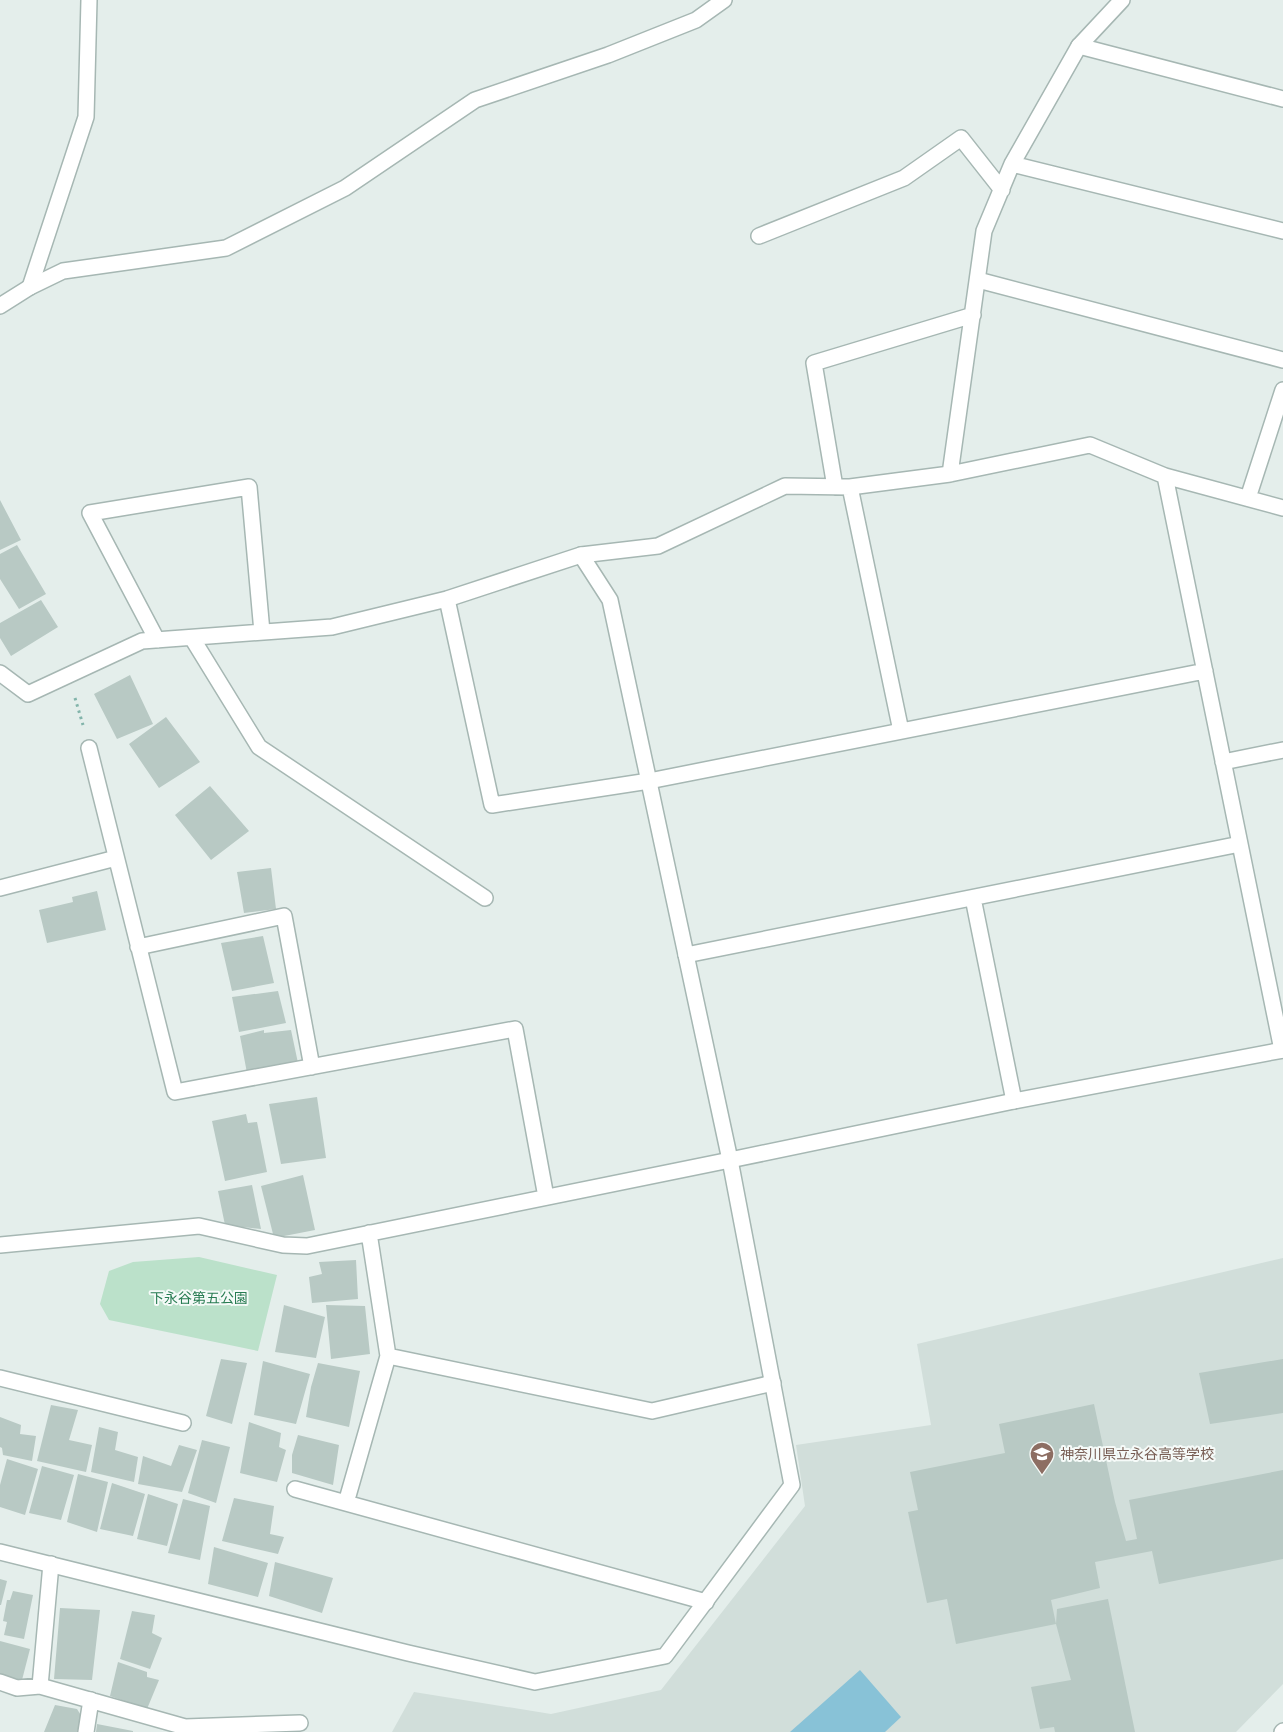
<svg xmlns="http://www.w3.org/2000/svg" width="1283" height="1732" font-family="Helvetica,'Noto Sans JP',sans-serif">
<rect width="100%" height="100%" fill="#e4eeeb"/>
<!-- built -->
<path fill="#d1deda" d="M1283 1258V1684L1236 1732H392L414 1692 551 1714 661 1690 805 1506 796 1445 931 1425 917 1344Z"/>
<!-- green -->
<path fill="#bbe1ca" d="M199 1257 277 1275 258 1351 109 1320 100 1304 109 1271 133 1262Z"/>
<!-- water -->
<path fill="#88c2d7" d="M860 1670 901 1717 885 1732H790Z"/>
<!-- building -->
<path fill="#b8c9c4" d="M0 500 21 540 0 550Z
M17 545 46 594 19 609 0 579V554Z
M41 600 58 627 11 656 0 638V623Z
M130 675 153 724 117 739 94 694Z
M166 717 200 762 159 788 129 744Z
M210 786 249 831 211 860 175 815Z
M271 868 276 909 244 913 237 872Z
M97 891 106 930 47 943 39 910 73 902 72 897Z
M263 936 274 983 232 991 221 943Z
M278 991 286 1023 239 1032 232 997Z
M264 1030V1033L291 1030 298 1063 247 1073 240 1036Z
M317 1097 326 1158 281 1164 269 1104Z
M246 1114 248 1123 257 1122 267 1172 225 1181 212 1121Z
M303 1175 315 1230 274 1238 261 1186Z
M252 1185 261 1229 225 1225 218 1191Z
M356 1260 358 1299 312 1303 309 1277 322 1274 319 1262Z
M284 1305 325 1317 316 1358 275 1352Z
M326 1305 365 1306 370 1354 331 1359Z
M221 1359 247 1363 232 1424 206 1416Z
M1283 1359V1413L1210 1424 1199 1373Z
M263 1361 310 1374 296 1424 254 1415Z
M318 1363 360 1371 349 1427 306 1417 311 1387Z
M1094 1404 1115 1502 1126 1541 1137 1539 1129 1500 1283 1470V1559L1159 1584 1152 1551 1095 1562 1100 1588 1051 1600 1056 1624 956 1644 947 1599 927 1603 908 1512 918 1510 910 1472 1005 1453 999 1424Z
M51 1405 78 1410 69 1440 92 1445 86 1472 37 1461Z
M0 1417 21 1425 20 1434 36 1436 32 1461 3 1455 2 1448 0 1447Z
M249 1422 281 1433 279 1447 286 1450 277 1482 240 1473Z
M99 1427 118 1432 115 1450 138 1457 134 1482 91 1472Z
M298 1435 339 1445 333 1485 292 1473V1455Z
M202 1440 230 1447 216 1503 188 1493Z
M179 1445 197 1450 182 1492 138 1484 143 1456 171 1466Z
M7 1459 38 1469 25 1515 0 1507V1485Z
M42 1466 74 1475 61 1520 29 1513Z
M78 1474 108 1482 97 1532 67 1522Z
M112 1483 145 1494 133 1536 100 1529Z
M148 1494 178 1504 167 1546 137 1539Z
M234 1498 274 1506 270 1534 284 1537 278 1554 222 1541Z
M183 1499 210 1506 200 1560 168 1553Z
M214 1547 268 1563 258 1597 208 1584Z
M275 1562 333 1578 322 1613 269 1596Z
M0 1579 7 1581 1 1605H0Z
M13 1591 33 1595 24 1639 4 1635 7 1622 3 1621 7 1600H10Z
M1108 1599 1135 1732H1055L1054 1727 1040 1729 1031 1687 1071 1680 1056 1624 1057 1609Z
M60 1608 100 1610 92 1680 54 1679Z
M132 1611 155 1615 152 1633 162 1638 150 1669 120 1659Z
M0 1641 30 1649 22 1680 0 1675Z
M118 1662 147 1672V1677L159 1680 147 1709 110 1696Z
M55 1705 77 1709 82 1717 77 1732H44Z
M97 1724 133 1731V1732H96Z"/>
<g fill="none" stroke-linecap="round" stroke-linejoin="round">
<defs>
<path id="service" d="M1079 46 1122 0"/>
<path id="minor" d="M1012 164 1283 231
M759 236 904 178 961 138 1002 190
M978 280 1283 360
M30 287 86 117 89 0
M950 474 984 231 1012 164 1079 46 1283 99
M1165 476 1282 1050
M835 487 814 363 973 315
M850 487 901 731
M1248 498 1283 390
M447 599 492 805 649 781 1205 671
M192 638 259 747 485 898
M157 640 90 513 249 487 262 632
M0 673 28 694 142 641 332 627 447 599 581 555 658 546 785 486 850 487 950 474 1090 445 1165 476 1283 508
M89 748 175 1092 515 1029 546 1197
M1223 762 1283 750
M0 888 116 858
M973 898 1014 1101
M138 947 284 916 312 1067
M686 955 1240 844
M0 1245 199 1226 283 1245 307 1246 730 1160
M388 1356 652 1411 773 1383
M0 1378 183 1423
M295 1489 706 1602
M346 1503 388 1356 369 1233
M51 1564 40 1686 185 1727 300 1723
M0 1682 17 1688 40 1686
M86 1732 91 1700"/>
<path id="tertiary" d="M0 306 30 287 63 271 226 248 345 188 475 100 608 55 696 20 724 0
M730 1160 1014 1101 1283 1050
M0 1552 408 1653 535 1682 665 1656 792 1485 730 1160 610 600 581 555
M1282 1732 1283 1731"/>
</defs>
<!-- service casing -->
<use href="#service" stroke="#a6b7b3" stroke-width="18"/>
<!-- minor casing -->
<use href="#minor" stroke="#a6b7b3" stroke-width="18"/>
<!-- tertiary casing -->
<use href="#tertiary" stroke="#a6b7b3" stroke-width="18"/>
<!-- path -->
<path stroke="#82b4aa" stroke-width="3" stroke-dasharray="2.5 4" stroke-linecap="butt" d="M75 698 83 725"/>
<!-- service -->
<use href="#service" stroke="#fff" stroke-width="15"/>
<!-- minor -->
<use href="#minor" stroke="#fff" stroke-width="15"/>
<!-- tertiary -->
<use href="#tertiary" stroke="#fff" stroke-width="15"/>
</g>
<!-- icons -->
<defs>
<symbol id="school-pin" viewBox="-11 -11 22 30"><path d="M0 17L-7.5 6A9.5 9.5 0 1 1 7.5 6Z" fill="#8d6e63" stroke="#f5faf8"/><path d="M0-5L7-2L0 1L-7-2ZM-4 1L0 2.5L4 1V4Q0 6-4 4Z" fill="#fff"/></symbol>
</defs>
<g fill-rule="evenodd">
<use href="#school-pin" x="1028" y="1440" width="28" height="38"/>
</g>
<g text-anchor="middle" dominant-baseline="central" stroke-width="4" stroke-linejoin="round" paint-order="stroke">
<!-- park labels -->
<g font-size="14" fill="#287c52" stroke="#f5faf8">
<text x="199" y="1298">下永谷第五公園</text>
</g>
<!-- education labels -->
<g font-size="14" fill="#785e54" stroke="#f5faf8" text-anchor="start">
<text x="1060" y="1454">神奈川県立永谷高等学校</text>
</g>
</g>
</svg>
